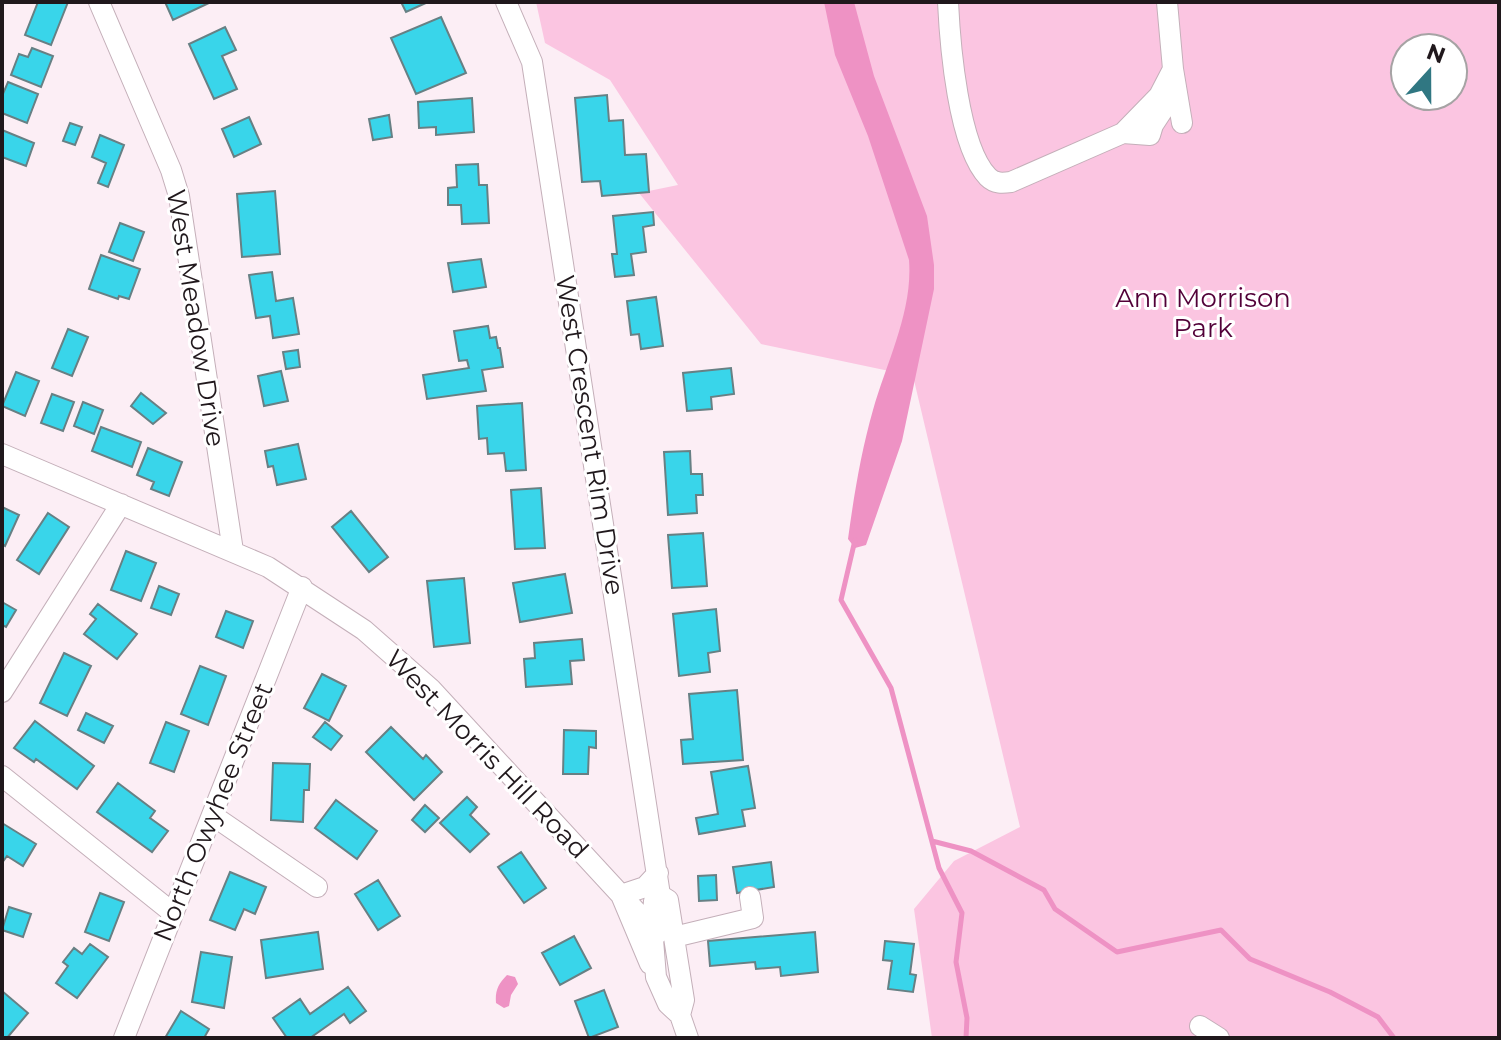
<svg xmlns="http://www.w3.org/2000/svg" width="1501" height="1040" font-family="Montserrat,sans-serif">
<rect width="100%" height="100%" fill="#fceef5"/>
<!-- green -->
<path fill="#fbc5e1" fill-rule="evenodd" d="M536 2H1499V1038H932L914 909 954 861 1020 827 913 376 761 344 639 193 678 185 610 80 545 43ZM1405 48H1453V96H1405Z"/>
<!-- water -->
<path fill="#ee92c4" d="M824 2H854L874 76 927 216 934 265V289L902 441 866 545 855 548 848 539C854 495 861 452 873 410 887 361 913 311 909 260L868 136 835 55Z
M507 975 515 977 518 984 511 995 509 1006 504 1008 496 1003C495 991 498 984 507 975Z"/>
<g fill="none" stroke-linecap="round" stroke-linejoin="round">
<!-- stream -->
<path stroke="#ee92c4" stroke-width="5" d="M855 540 841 600 891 688 939 868 962 913 956 962 967 1018 966 1038
M932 841 971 851 1044 890 1055 909 1117 952 1221 930 1250 959 1330 992 1378 1017 1394 1038"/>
</g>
<!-- building -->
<path fill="#39d5ea" stroke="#678084" stroke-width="2" d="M38 2H68L51 45 25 35Z
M165 2H211L173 20Z
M401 2H428L406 12Z
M441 17 466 73 416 94 391 38Z
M225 27 236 50 222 56 237 89 214 99 189 44Z
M32 48 53 56 41 87 11 75 19 54 28 57Z
M8 82 38 94 27 123 2 113V96Z
M607 95 609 121 623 120 625 155 646 154 649 192 602 196 600 181 582 182 575 98Z
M472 98 474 132 436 135V127L419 128 418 102Z
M389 115 392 137 373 140 369 119Z
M249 117 261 144 234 157 222 129Z
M70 123 82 127 75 145 63 141Z
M2 130 34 143 26 166 2 157Z
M100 135 124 145 108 187 98 183 106 163 92 157Z
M478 164 479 185H487L489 223 462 224 461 205H448V188L457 187 456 165Z
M275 191 280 254 242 257 237 194Z
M653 212 654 225 643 227 646 252 631 254 634 275 615 277 612 254H617L613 216Z
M120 223 144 232 133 261 109 252Z
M101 255 140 269 129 299 119 296 118 299 89 289Z
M481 259 486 287 453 292 448 263Z
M272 272 276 301 293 298 299 334 273 338 270 316 256 318 249 275Z
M656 297 663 346 641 349 639 334 631 335 627 301Z
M488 326 490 338 496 337 498 348H500L503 367 482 370 486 391 427 399 423 375 469 368 467 360 459 361 454 331Z
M68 329 88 337 72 376 52 368Z
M298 350 300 367 286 369 283 352Z
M731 368 734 394 711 397 712 409 687 411 683 373Z
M281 371 288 401 264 406 258 376Z
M16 372 39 381 25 416 2 406Z
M141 393 166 413 153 424 131 406Z
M52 394 74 402 63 431 41 423Z
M83 402 103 410 94 434 74 426Z
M522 403 526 470 506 471 504 453 488 454 487 438 479 439 477 406Z
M101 427 141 442 132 467 92 451Z
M298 444 306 479 277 485 273 466 268 467 265 451Z
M148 448 182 462 169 496 151 489 154 482 137 475Z
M690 451 691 474H702L703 495H696L697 513 668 515 664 452Z
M541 488 545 548 515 549 511 490Z
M2 507 19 515 5 546 2 544Z
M351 511 388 557 369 572 332 527Z
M48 513 69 527 39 574 17 560Z
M703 533 707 586 672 588 668 535Z
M126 551 156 563 141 601 111 590Z
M565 574 572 613 520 622 513 583Z
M464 578 470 643 434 647 427 581Z
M159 586 179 594 171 615 151 608Z
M2 602 16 610 6 627 2 625Z
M98 604 137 634 117 659 84 634 96 619 90 614Z
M716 609 720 651 708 653 710 672 679 676 673 614Z
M226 611 253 621 243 648 216 637Z
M582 639 584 660 570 661 572 684 526 687 524 659 535 658 534 643Z
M64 653 91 666 67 716 40 703Z
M200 666 226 676 208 725 181 714Z
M322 674 346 686 329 721 304 708Z
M737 690 743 760 683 764 681 740 693 739 689 694Z
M86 713 113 726 104 743 78 730Z
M35 721 94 766 77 789 36 759 34 762 14 748Z
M166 722 189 731 174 772 150 763Z
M325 722 342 736 331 750 313 737Z
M391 727 423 759 426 755 442 772 414 800 366 752Z
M564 730 596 731V748L589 747 588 774H563Z
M273 763 310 764 309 790H304L303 822 271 820Z
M748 766 755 808 742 810 745 826 699 834 696 818 718 814 711 772Z
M118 783 155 811 150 818 168 831 152 852 97 812Z
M467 797 477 807 470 815 489 834 470 852 440 823Z
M336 800 377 831 357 859 315 828Z
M425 805 439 818 425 832 412 820Z
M2 823 36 844 23 866 7 856 2 863Z
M521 852 546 888 524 903 498 867Z
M771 862 774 887 737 893 733 867Z
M230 872 266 887 255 914 244 909 235 930 210 920Z
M716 875 717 900 699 901 698 876Z
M378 880 400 916 378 930 355 894Z
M100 893 124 902 109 941 85 932Z
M9 907 31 914 23 937 2 930Z
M318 932 323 969 266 978 261 940Z
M815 932 818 972 781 976 780 967 756 969 755 962 710 966 708 941Z
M574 936 591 968 560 985 542 953Z
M885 941 914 944 910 974 916 975 913 992 888 989 892 961 883 960Z
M90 944 108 957 77 998 56 983 68 966 63 962 74 948 82 954Z
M201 952 232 957 224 1008 192 1002Z
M348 987 366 1011 350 1023 344 1014 310 1038H287L273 1018 300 999 310 1014Z
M604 990 618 1027 589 1038 575 1001Z
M2 991 28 1013 7 1038H2Z
M181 1011 209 1029 204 1038H165Z"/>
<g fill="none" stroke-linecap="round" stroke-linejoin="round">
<defs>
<path id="minor" d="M99 2 171 170 179 196 233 551
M506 2 532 62 660 895
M948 2C950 44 958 146 988 177 995 184 1003 183 1011 182L1123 133 1159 96 1173 69
M1167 2 1173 69 1182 123
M1123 133 1150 135 1153 125 1174 93
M2 454 268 567 364 630 431 689 621 895 645 887 658 873
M2 692 121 504
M2 776 173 913
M212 815 317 887
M674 937 753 918 750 897
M650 964 621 895 657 934
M680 1015 684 1000 668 900 660 895 654 901 652 927 656 977 668 1004 680 1015 688 1038
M1200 1026 1219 1038
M124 1038 302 587"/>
</defs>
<!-- minor casing -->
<use href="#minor" stroke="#c4afb9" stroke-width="22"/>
<!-- minor -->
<use href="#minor" stroke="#fff" stroke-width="20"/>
</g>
<g text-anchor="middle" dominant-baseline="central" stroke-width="6" stroke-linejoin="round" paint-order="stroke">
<!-- park labels -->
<g font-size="26" fill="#520038" stroke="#fff">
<text x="1203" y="298">Ann Morrison<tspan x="1203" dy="30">Park</tspan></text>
</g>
<!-- street labels -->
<g font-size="26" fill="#20181c" stroke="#fff">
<text transform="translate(196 318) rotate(81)">West Meadow Drive</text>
<text transform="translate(590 435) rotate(81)">West Crescent Rim Drive</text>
<text transform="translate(487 754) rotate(46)">West Morris Hill Road</text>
<text transform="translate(213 812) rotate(-68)">North Owyhee Street</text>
</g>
</g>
<!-- border -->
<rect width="1501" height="1040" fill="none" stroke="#20181c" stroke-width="8"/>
<!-- north arrow -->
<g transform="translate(1429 72) rotate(21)"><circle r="38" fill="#ffffff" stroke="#a6a3a4" stroke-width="2"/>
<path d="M0-6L14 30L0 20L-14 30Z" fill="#307782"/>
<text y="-12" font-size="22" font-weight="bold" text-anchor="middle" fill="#20181c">N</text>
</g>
</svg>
